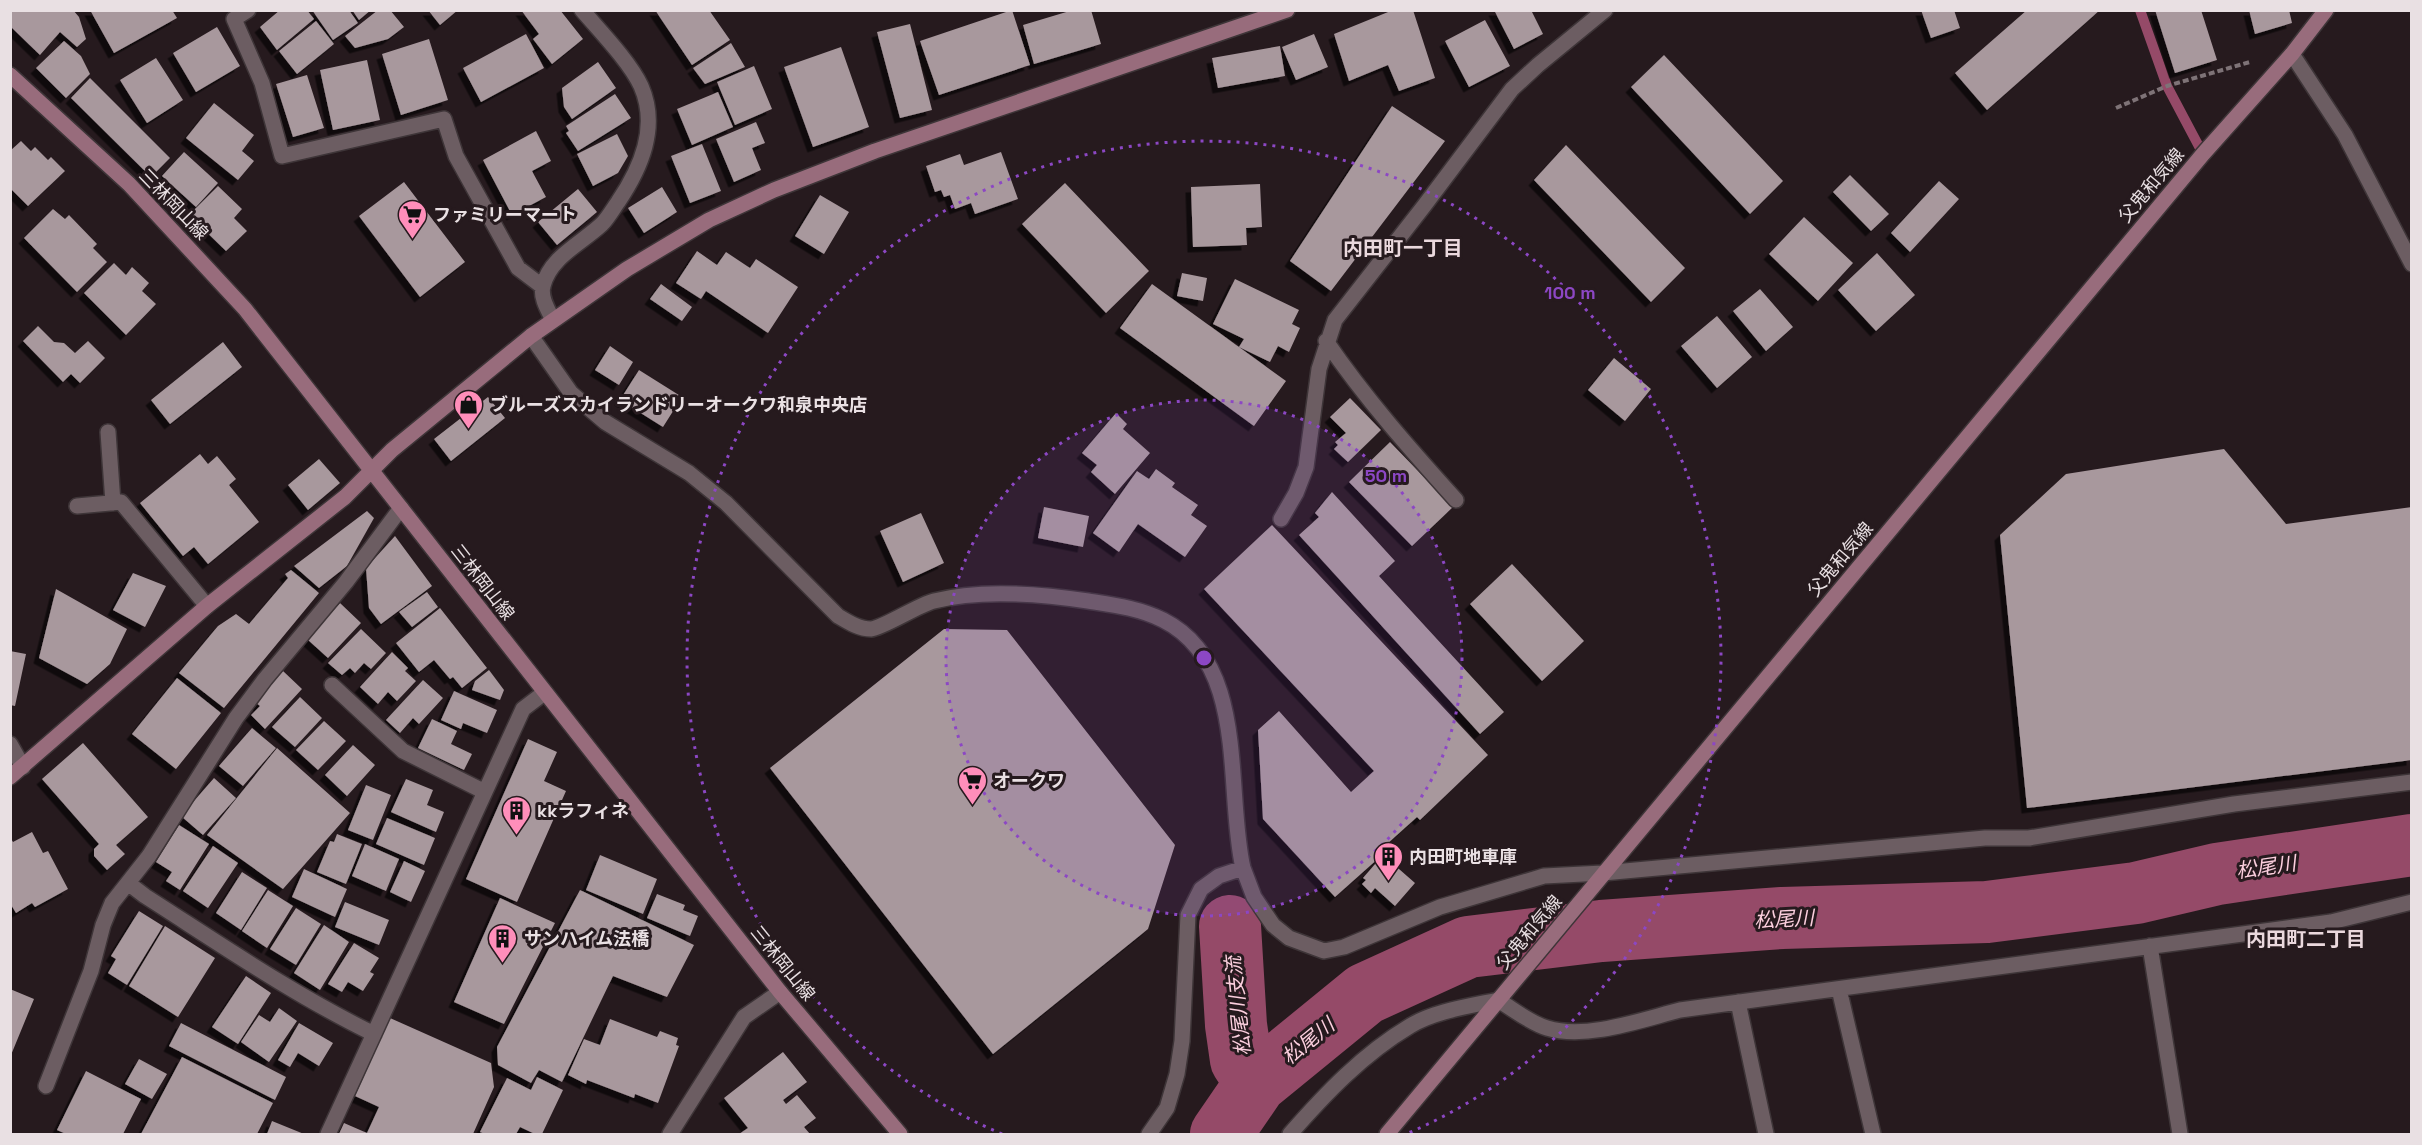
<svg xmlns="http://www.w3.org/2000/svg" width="2422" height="1145" font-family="'Space Grotesk','Noto Sans JP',sans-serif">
<defs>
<filter id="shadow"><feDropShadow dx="-5.5" dy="5.5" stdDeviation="0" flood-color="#0009"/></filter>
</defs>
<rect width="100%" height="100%" fill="#261a1e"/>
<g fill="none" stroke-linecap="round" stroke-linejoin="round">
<!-- stream -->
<path stroke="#954a68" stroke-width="10" d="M2140 10 2167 86 2203 154"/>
<!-- river -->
<path stroke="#954a68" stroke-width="62" d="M1230 926 1236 1025 1241 1060 1256 1083
M1221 1134 1256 1083 1365 994 1468 947 1601 931 1782 918 1987 912 2136 893 2217 874 2412 845"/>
</g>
<!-- building -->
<path fill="#a8989d" filter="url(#shadow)" d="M10 10H73L79 17 86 39 77 47 60 32 40 55 10 26Z
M90 10H172L177 18 114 53Z
M280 10H307L314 19 277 50 260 27Z
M312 10H349L358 23 333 40Z
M352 10H371L359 20Z
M378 10H390L404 27 388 39 355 48 345 36Z
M428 10H458L440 25Z
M521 10H560L583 39 552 64 533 39 539 34Z
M655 10H709L730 40 692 65Z
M1012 10 1030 65 939 95 920 41Z
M1073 10H1091L1101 44 1034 64 1023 25Z
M1393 10H1413L1435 78 1399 91 1388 65 1349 81 1334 34Z
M1494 10H1531L1543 34 1514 49Z
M1921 10H1954L1960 28 1931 38Z
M2027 10H2100L1987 110 1955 73Z
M2155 10H2201L2217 60 2175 73Z
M2249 10H2289L2292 23 2255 34Z
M1485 20 1510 66 1469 87 1445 41Z
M316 21 334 44 297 74 279 51Z
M910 24 932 110 900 118 877 32Z
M217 27 240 66 196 92 173 53Z
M526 34 544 68 481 102 463 68Z
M1314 34 1328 67 1296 80 1282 47Z
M429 39 448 100 401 115 382 54Z
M64 41 81 56 90 74 66 98 36 68Z
M731 43 745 67 705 84 693 68Z
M1280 46 1285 76 1218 88 1212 58Z
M841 47 869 127 813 147 784 67Z
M1664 55 1783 181 1750 214 1631 87Z
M156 58 183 100 147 123 120 80Z
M367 60 380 120 333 130 320 70Z
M598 62 616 88 572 119 564 107 562 88Z
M754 66 772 109 735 125 717 82Z
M307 75 324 128 293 137 276 84Z
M90 78 170 158 151 177 71 98Z
M718 92 733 127 692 145 677 109Z
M615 94 631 118 578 151 566 133 569 131 566 126Z
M214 103 254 135 242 151 254 161 238 180 186 138Z
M1392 106 1445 141 1331 291 1290 261Z
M756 122 765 143 752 148 761 170 734 182 716 139Z
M536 131 551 161 532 171 546 197 512 215 483 160Z
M617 134 628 156 618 173 593 186 577 154Z
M21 141 31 151 35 147 48 160 51 157 65 171 28 206 10 188V151Z
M702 144 721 191 690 203 671 156Z
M1566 145 1685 268 1651 302 1534 180Z
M184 152 218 183 196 207 162 176Z
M1001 152 1018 199 975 214 971 203 955 209 950 195 944 197 941 190 935 192 926 166 960 154 964 165Z
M1850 175 1889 214 1871 231 1833 192Z
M1939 181 1959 199 1910 252 1891 233Z
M404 182 465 262 420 297 359 216Z
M1065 183 1149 271 1106 313 1022 224Z
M1260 184 1262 227 1246 228 1247 245 1193 247 1191 187Z
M218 186 242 209 234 218 247 231 226 251 189 215Z
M662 187 677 212 644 233 628 208Z
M578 189 597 212 557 245 538 222Z
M820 195 849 212 824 254 795 236Z
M53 209 65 219 69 215 97 244 93 248 107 262 77 292 24 238Z
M1804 217 1853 263 1818 301 1769 254Z
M697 251 717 265 726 252 750 268 756 259 798 287 768 333 706 291 701 299 676 283Z
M1877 253 1915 295 1876 331 1838 290Z
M114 263 126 275 132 267 149 283 142 291 156 304 126 335 84 293Z
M1182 273 1207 278 1203 301 1177 296Z
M1235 279 1299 310 1292 324 1300 328 1289 352 1278 346 1270 362 1239 347 1244 339 1213 324Z
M661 284 692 307 682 321 650 299Z
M1152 284 1286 381 1254 426 1120 328Z
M1760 289 1793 327 1766 351 1733 311Z
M1717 316 1752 357 1717 388 1681 346Z
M38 326 54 342 64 343 75 353 88 341 105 358 80 383 71 374 63 382 23 341Z
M223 342 242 367 170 424 151 400Z
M610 346 633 362 619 385 595 370Z
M1614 358 1651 389 1625 421 1588 390Z
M639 370 682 397 663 427 620 400Z
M488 397 505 418 451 461 434 439Z
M1350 398 1381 430 1348 462 1334 449 1338 445 1335 442 1346 433 1330 417Z
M1116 413 1127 424 1123 429 1150 453 1115 494 1091 472 1097 465 1082 453Z
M1390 442 1453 507 1412 546 1349 482Z
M2224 449 2286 524 2412 507V760L2027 808 2000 535 2066 474Z
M200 454 208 464 217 456 236 479 229 485 259 522 208 564 194 547 183 556 140 503Z
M319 459 340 483 308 510 288 485Z
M1156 469 1175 483 1172 487 1198 505 1191 515 1207 526 1185 557 1138 524 1119 552 1093 533 1137 471 1149 479Z
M1332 492 1395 561 1379 576 1504 712 1480 734 1299 535 1319 517 1315 513Z
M1044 507 1089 516 1083 547 1038 538Z
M367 511 374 518 347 566 319 588 294 566Z
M921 513 944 563 903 582 880 531Z
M1272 525 1488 755 1420 820 1417 817 1387 844 1390 848 1335 897 1263 819 1258 730 1279 711 1351 792 1374 771 1204 589Z
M395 536 432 586 381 624 369 608 366 568Z
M1512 564 1584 641 1542 681 1470 604Z
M291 570 319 593 224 708 179 673 218 626 236 614 249 624 288 578 285 574Z
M133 573 166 586 145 627 113 610Z
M56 589 127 629 110 664 87 684 39 658Z
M427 592 438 607 412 627 399 612Z
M340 603 361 623 328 658 307 639Z
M440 608 487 668 462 688 453 677 450 679 434 660 419 672 396 643Z
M361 629 386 653 371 669 364 663 355 673 350 668 342 675 328 663Z
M944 629 1007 630 1175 845 1148 929 993 1054 770 768Z
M10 651 26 654 15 706 10 705Z
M392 652 408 668 405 671 416 681 397 701 388 692 378 704 360 687Z
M489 670 504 690 500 700 472 690 475 681Z
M283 671 302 689 265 729 251 715 260 706 255 702Z
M177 678 221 713 176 769 132 734Z
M423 680 443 698 419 724 413 718 400 733 386 720Z
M454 691 497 710 487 733 463 723 461 729 441 720Z
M300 697 322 718 295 747 272 727Z
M432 719 457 731 451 744 472 754 464 770 418 748Z
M324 721 346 741 318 770 296 750Z
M252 728 276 748 243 786 219 766Z
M528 739 557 752 544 781 566 791 517 902 466 879Z
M83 743 148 817 116 845 125 854 107 870 94 856V849L99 844 42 779Z
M353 745 375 765 347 796 325 775Z
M277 748 350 813 283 889 207 835Z
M214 778 236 798 203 835 181 816Z
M406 779 433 790 427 805 444 812 436 832 391 812Z
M366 785 391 795 373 840 348 830Z
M387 818 435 838 424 865 376 844Z
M179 825 209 844 180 890 166 881 172 872 156 862Z
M32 832 43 853 48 851 68 889 35 907 32 903 16 913 10 903V837L13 842Z
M337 834 362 844 346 884 317 872 330 841 334 842Z
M365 844 399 859 386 891 352 876Z
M213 846 238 863 208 908 183 891Z
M600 855 657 879 643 914 586 890Z
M1383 855 1415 883 1395 906 1375 888 1371 893 1362 884 1366 880 1363 878Z
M404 861 425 871 411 902 390 892Z
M304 869 347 889 335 917 292 897Z
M242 872 267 888 241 930 216 913Z
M268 890 293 906 267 948 242 931Z
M580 890 694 945 667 997 613 976 562 1082 539 1070 531 1083 498 1065 497 1047Z
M657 894 685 905 683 910 698 916 690 936 647 918Z
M500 898 555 923 504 1024 454 1002Z
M345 902 389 920 379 945 335 927Z
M296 908 321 924 296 965 270 949Z
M139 911 163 926 127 985 108 973 116 959 111 956Z
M324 925 349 942 320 990 294 973Z
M165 926 215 958 178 1017 129 986Z
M354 943 379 958 370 972 374 974 363 991 348 982 342 992 328 984Z
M246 976 271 993 238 1044 212 1027Z
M10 989 34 999 11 1055H10Z
M279 1008 297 1021 269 1062 241 1042 259 1015 270 1022Z
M390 1018 491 1063 494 1087 473 1134H339L344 1123 367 1133 379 1107 355 1096Z
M610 1019 657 1037 660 1031 678 1038 676 1045 679 1046 658 1103 635 1094 634 1098 587 1080 586 1084 568 1075 584 1039 600 1045Z
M181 1023 286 1077 275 1100 169 1046Z
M299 1023 333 1043 319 1066 298 1053 290 1067 278 1060Z
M783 1052 807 1082 783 1100 786 1104 797 1095 816 1118 804 1127 810 1134H739L748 1128 724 1098Z
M182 1057 273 1103 257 1134H141Z
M139 1059 167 1074 152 1099 125 1084Z
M86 1071 141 1099 123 1134H66L57 1130Z
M537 1077 563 1090 542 1134H535L520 1127 516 1134H485L480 1132 507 1078 531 1090Z
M272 1121 304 1134H267Z"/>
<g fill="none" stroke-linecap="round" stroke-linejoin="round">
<defs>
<path id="lane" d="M670 1134 744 1017 780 992
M1290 1134C1325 1094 1363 1054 1410 1026 1434 1011 1471 1006 1498 1000"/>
<path id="street" d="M248 10 234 19 262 83 282 156 444 119 456 156 518 268 543 287
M2292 54 2345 135 2412 264
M553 320C548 310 540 297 543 286 550 257 582 243 602 224 608 218 613 209 618 202 641 168 659 127 641 86 630 62 600 31 582 10
M531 336 571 393 605 422 689 473 726 503 838 616C848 622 859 629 871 629 883 628 918 605 934 601 980 589 1041 594 1088 601 1114 605 1139 608 1163 620 1249 663 1225 789 1243 868L1219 876 1201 889 1188 915 1182 1041 1177 1074 1167 1108 1149 1134
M1326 341C1365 398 1410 449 1456 500
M108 432 113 503
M77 506 121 502 207 606
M1281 519 1296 493 1306 467 1319 369 1335 320 1424 206 1512 89 1538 65 1605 10
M332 685 403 751 485 792
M10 744 23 767
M1243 868 1254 897 1273 925 1289 938 1324 951 1344 947 1440 907 1544 876 1603 873 1985 838H2029L2234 804 2412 782
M128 883 145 896C220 944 294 995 374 1034
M2150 946 2180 1134
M1839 989 1873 1134
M1498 1000C1513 1009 1530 1023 1547 1028 1586 1040 1641 1020 1680 1010L2331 922 2412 902
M1738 1002 1766 1134
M46 1086 91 971 103 925 112 903 149 856 236 718 265 679 346 582 401 508
M328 1134 523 709 544 693"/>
<path id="secondary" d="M10 75 129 184 245 309 780 992 900 1134
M10 777 207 606 345 497 392 450 531 336 627 269 709 220 774 190 875 151 1287 10
M1387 1134 2203 154 2292 54 2326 10"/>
</defs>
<!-- lane casing -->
<use href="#lane" stroke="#3e3538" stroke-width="18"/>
<!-- street casing -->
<use href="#street" stroke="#3e3538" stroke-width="18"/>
<!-- secondary casing -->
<use href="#secondary" stroke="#3e3538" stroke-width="18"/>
<!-- path -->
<path stroke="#7e7377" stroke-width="4" stroke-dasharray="6 3" stroke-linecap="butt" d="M2116 108 2167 86 2250 62"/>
<!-- lane -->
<use href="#lane" stroke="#6c5d62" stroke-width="15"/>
<!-- street -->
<use href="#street" stroke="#6c5d62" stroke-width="15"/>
<!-- secondary -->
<use href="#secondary" stroke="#986c7c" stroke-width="15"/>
</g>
<!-- distance rings -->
<circle cx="1204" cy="658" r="258" fill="#8c47c4" fill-opacity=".12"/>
<g fill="none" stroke="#8c47c4" stroke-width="3" stroke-dasharray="3 6">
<circle cx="1204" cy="658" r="258"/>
<path d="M1002 1134A517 517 0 1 1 1406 1134"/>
</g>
<!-- icons -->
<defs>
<symbol id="supermarket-pin" viewBox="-11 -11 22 30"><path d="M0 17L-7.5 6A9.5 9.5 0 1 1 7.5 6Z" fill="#ff8eba" stroke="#261a1e"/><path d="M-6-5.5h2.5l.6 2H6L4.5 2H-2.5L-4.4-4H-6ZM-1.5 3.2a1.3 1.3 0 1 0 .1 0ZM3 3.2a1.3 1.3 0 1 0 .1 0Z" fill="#111"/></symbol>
<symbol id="shop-pin" viewBox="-11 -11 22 30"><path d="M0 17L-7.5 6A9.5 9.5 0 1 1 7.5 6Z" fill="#ff8eba" stroke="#261a1e"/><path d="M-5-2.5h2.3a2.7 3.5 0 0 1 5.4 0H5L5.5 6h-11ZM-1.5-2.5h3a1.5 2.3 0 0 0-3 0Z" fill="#111"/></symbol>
<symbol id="building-pin" viewBox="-11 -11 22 30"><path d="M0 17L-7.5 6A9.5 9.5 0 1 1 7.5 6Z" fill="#ff8eba" stroke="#261a1e"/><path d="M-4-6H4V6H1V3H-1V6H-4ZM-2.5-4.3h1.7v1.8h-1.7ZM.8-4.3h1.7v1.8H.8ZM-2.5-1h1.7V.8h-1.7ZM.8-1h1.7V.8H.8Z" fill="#111"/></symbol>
</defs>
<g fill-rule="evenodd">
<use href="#supermarket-pin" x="396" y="198" width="33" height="45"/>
<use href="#shop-pin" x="452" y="388" width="33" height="45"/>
<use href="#supermarket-pin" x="956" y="764" width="33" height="45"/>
<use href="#building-pin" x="500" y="794" width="33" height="45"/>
<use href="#building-pin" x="1372" y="840" width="33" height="45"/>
<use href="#building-pin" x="486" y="922" width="33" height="45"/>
</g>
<g text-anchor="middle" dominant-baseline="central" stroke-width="6" stroke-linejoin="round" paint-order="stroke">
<!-- street labels -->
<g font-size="18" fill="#e9e0e3" stroke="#261a1e">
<text transform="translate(2151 185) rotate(-50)">父鬼和気線</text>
<text transform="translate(174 204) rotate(46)">三林岡山線</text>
<text transform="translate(1840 559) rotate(-50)">父鬼和気線</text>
<text transform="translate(483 582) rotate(52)">三林岡山線</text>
<text transform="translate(1529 932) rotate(-50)">父鬼和気線</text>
<text transform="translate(783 963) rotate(51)">三林岡山線</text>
</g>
<!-- poi labels -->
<g font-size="18" font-weight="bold" fill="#e9e0e3" stroke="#261a1e" text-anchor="start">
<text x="433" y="214">ファミリーマート</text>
<text x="490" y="404">ブルーズスカイランドリーオークワ和泉中央店</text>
<text x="993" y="780">オークワ</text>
<text x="537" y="810">kkラフィネ</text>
<text x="1409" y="856">内田町地車庫</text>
<text x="524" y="938">サンハイム法橋</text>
</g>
<!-- neighbourhood labels -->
<g font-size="20" font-weight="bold" fill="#ead8dd" stroke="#261a1e">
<text x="1403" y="248">内田町一丁目</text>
<text x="2306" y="939">内田町二丁目</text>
</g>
<!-- water labels -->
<g font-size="20" font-style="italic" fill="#fccfde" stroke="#261a1e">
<text transform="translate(2266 867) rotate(-8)">松尾川</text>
<text transform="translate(1784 919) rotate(-3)">松尾川</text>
<text transform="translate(1238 1006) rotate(-96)">松尾川支流</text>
<text transform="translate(1308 1041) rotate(-39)">松尾川</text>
</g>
</g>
<circle cx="1204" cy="658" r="9" fill="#8c47c4" stroke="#261a1e" stroke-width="3"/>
<g font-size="18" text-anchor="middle" font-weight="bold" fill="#8c47c4" stroke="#261a1e" stroke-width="6" stroke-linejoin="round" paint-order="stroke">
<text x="1570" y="299">100 m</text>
<text x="1386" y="482">50 m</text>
</g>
<!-- border -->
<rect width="2422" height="1145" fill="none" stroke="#e9e0e3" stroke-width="24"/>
</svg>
